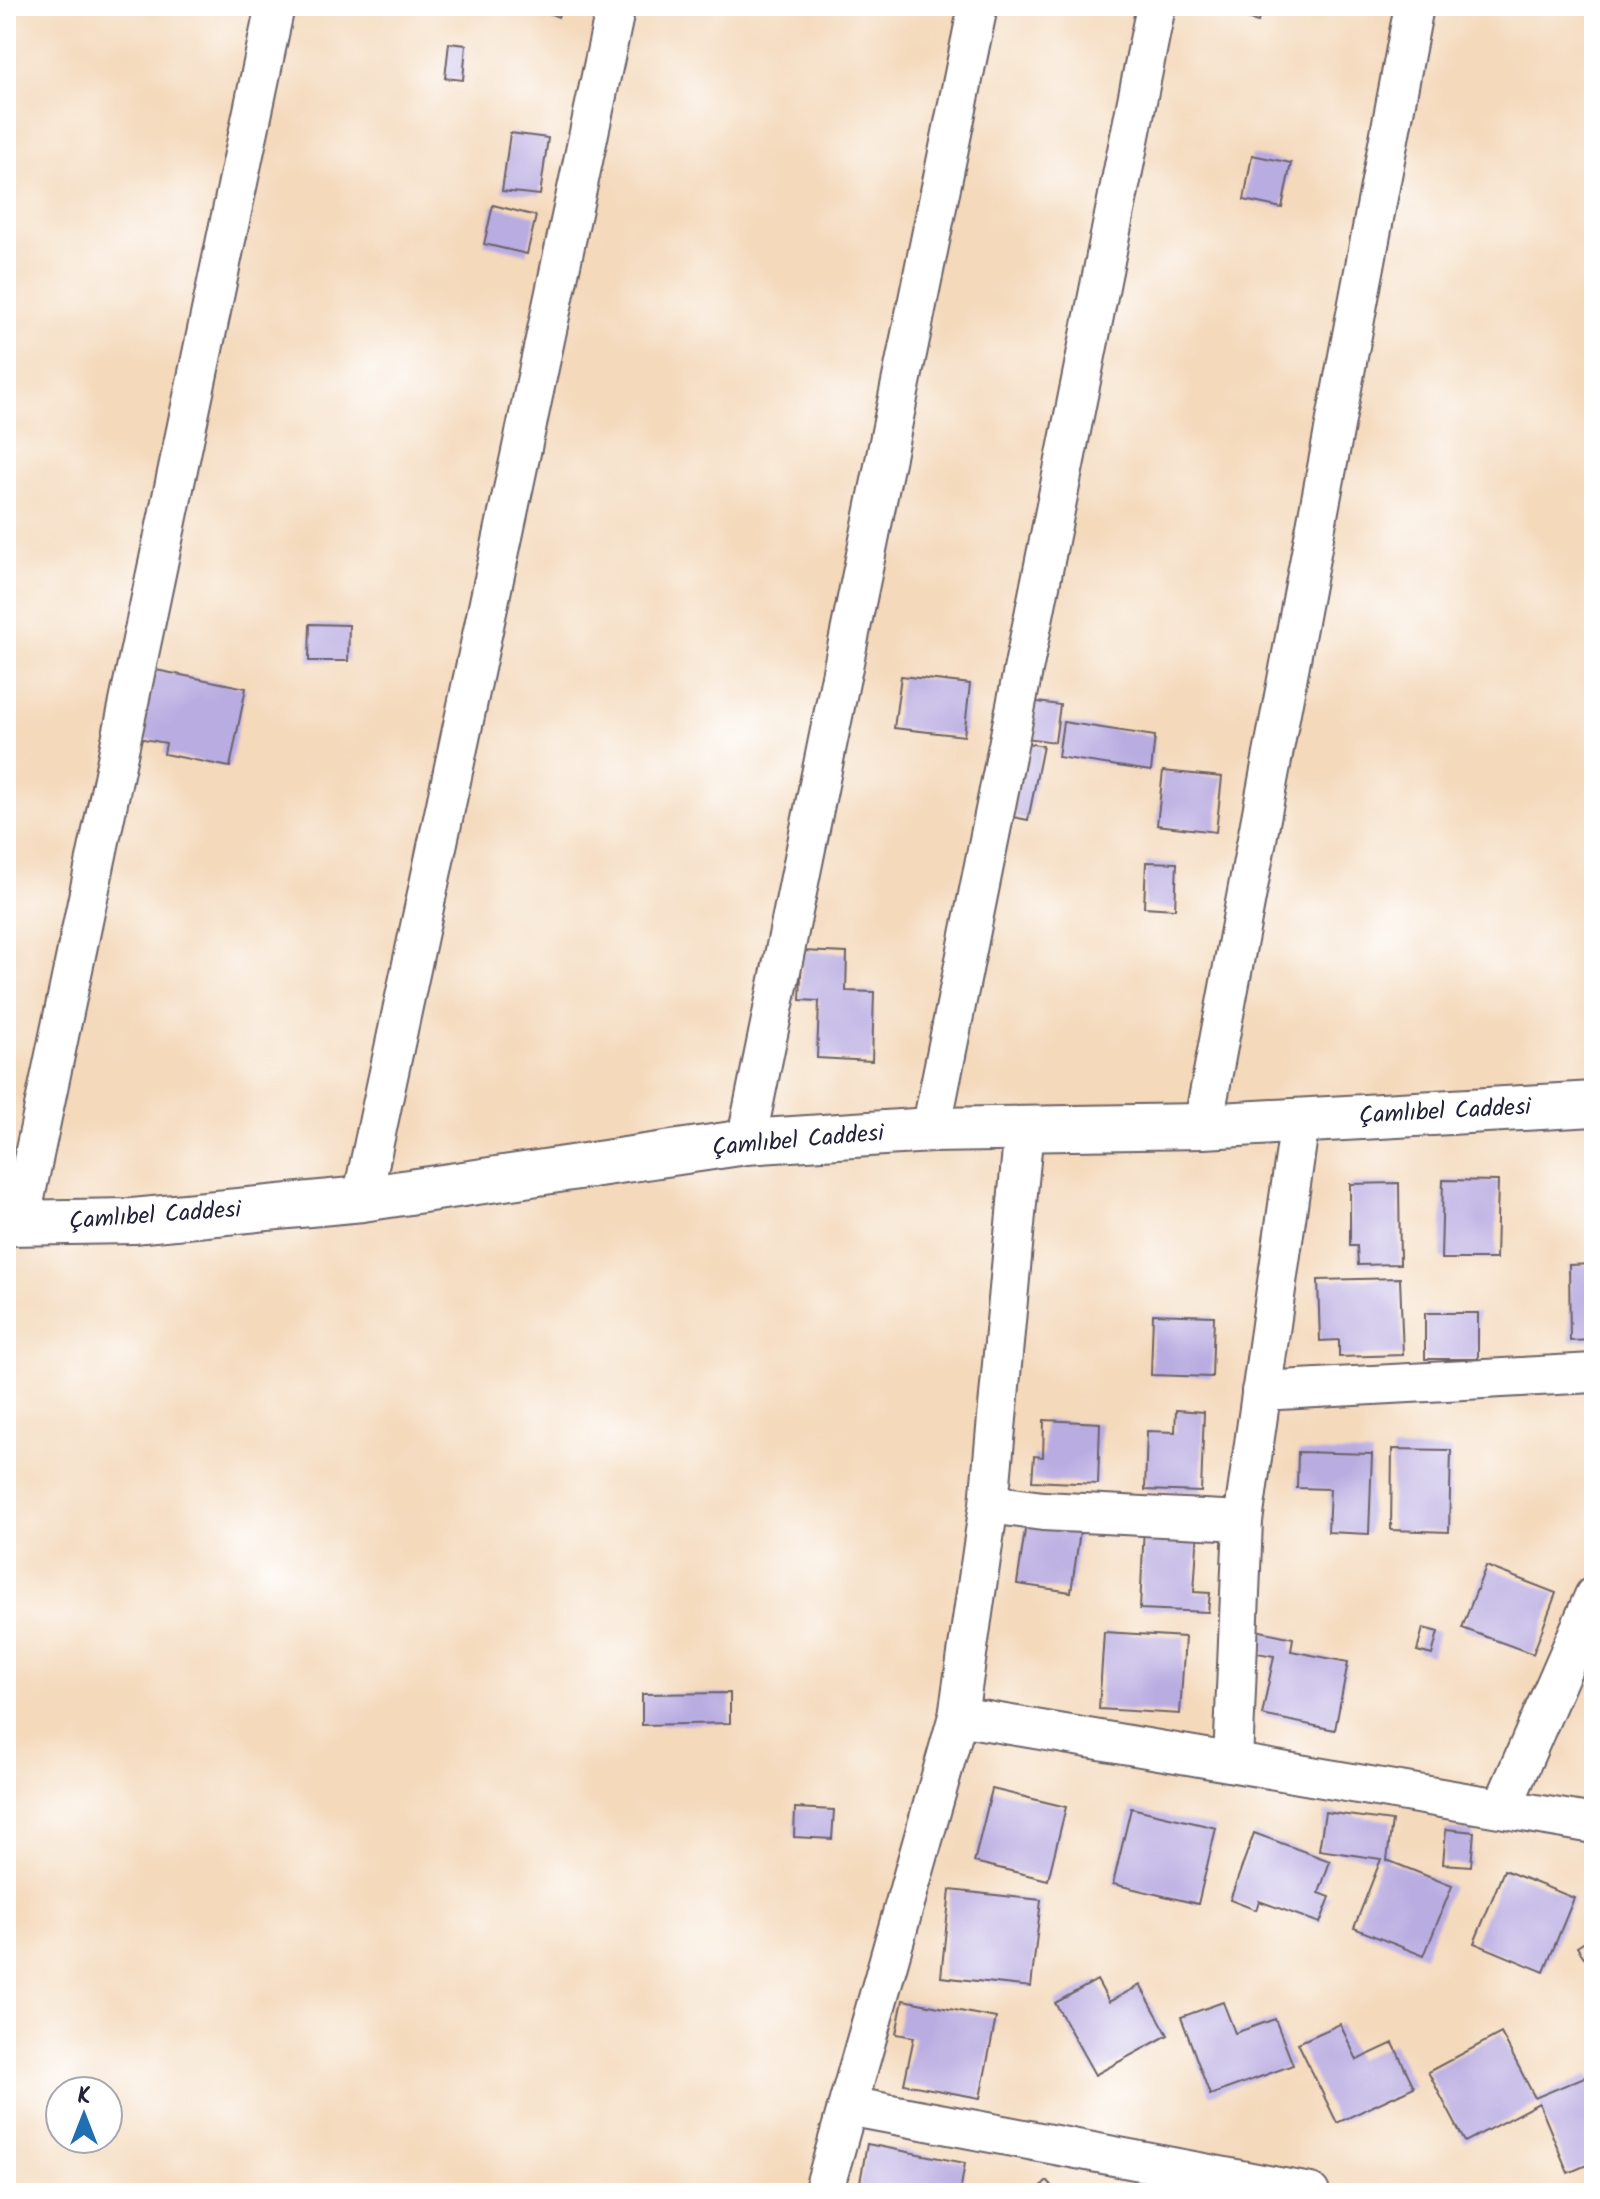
<svg xmlns="http://www.w3.org/2000/svg" width="1600" height="2199" font-family="Kalam,sans-serif">
<rect width="100%" height="100%" fill="#fff"/>
<filter id="ink" filterUnits="userSpaceOnUse"><feTurbulence type="fractalNoise" baseFrequency=".0125" numOctaves="2"/><feDisplacementMap in="SourceGraphic" scale="16" xChannelSelector="R" yChannelSelector="G"/><feConvolveMatrix kernelMatrix="1 2 1 2 8 2 1 2 1" color-interpolation-filters="sRGB"/></filter>
<filter id="wash" filterUnits="userSpaceOnUse"><feTurbulence type="fractalNoise" baseFrequency=".006" numOctaves="4" result="noise"/><feDisplacementMap in="SourceGraphic" scale="32" xChannelSelector="R" yChannelSelector="G"/><feGaussianBlur stdDeviation="1.8" result="paint"/><feColorMatrix in="noise" values="0 0 0 0 0 0 0 0 0 0 0 0 0 0 0 0 0 1.4 0 .05"/><feComposite in="paint" operator="in"/></filter>
<g filter="url(#wash)">
<rect width="100%" height="100%" fill="#f4d9bb"/>
<g id="blocks">
<!-- building -->
<path fill="#b9ace1" d="M532 6H562L558 17Z
M1199 6H1262L1258 22Z
M449 43 466 45 463 80 445 78Z
M510 133 548 138 540 195 502 191Z
M1252 155 1291 163 1282 208 1244 200Z
M493 205 536 216 527 254 484 244Z
M310 624 349 625 348 661H309Z
M146 668 246 688 230 767 164 754 166 743 132 737Z
M901 676 970 684 964 736 894 728Z
M1023 700 1060 705 1055 742 1018 737Z
M1063 722 1155 736 1151 771 1058 757Z
M1016 741 1043 746 1028 820 1003 815Z
M1163 771 1222 777 1216 832 1157 825Z
M1146 862 1177 863 1175 909 1144 907Z
M802 951 847 953 846 991 874 992 872 1061 817 1058 819 1001 800 1000Z
M1443 1180 1498 1181 1496 1259H1441Z
M1399 1183 1400 1264 1358 1265 1357 1246H1350V1184Z
M1594 1264V1340L1570 1341 1569 1265Z
M1400 1278 1403 1355 1339 1357V1340L1320 1341 1318 1280Z
M1425 1313H1478V1359H1425Z
M1153 1314 1214 1316 1212 1377 1151 1375Z
M1176 1410 1204 1412 1201 1492 1145 1490 1147 1431 1175 1432Z
M1044 1420 1100 1423 1098 1484 1032 1481 1034 1456 1043 1457Z
M1392 1449 1451 1450 1449 1532 1391 1530Z
M1298 1452 1372 1454 1369 1534 1328 1532 1330 1489 1297 1488Z
M1028 1510 1082 1518 1071 1592 1017 1584Z
M1144 1526 1198 1529 1194 1592 1210 1593 1208 1612 1140 1609Z
M1486 1566 1556 1593 1533 1654 1462 1628Z
M1423 1628 1438 1632 1432 1655 1417 1651Z
M1256 1630 1293 1638 1291 1651 1348 1662 1335 1730 1262 1715 1274 1656 1252 1652Z
M1104 1632 1185 1637 1180 1714 1099 1709Z
M730 1693V1723L642 1725V1694Z
M992 1789 1066 1807 1048 1880 974 1862Z
M795 1808 834 1810 832 1839 794 1837Z
M1131 1808 1216 1828 1198 1904 1113 1884Z
M1325 1812 1392 1821 1387 1860 1452 1886 1424 1956 1354 1928 1381 1859 1319 1850Z
M1446 1829 1474 1832 1471 1866 1443 1864Z
M1254 1833 1330 1861 1319 1893 1330 1897 1320 1923 1259 1901 1256 1910 1230 1900Z
M1504 1870 1574 1898 1544 1972 1474 1943Z
M950 1890 1041 1900 1031 1987 941 1977Z
M1594 1936V1972L1577 1947Z
M1097 1980 1109 2002 1140 1985 1168 2035 1095 2075 1055 2003Z
M903 2000 996 2018 980 2098 904 2084 914 2037 896 2034Z
M1223 2002 1235 2033 1275 2019 1293 2065 1210 2095 1181 2017Z
M1340 2024 1357 2060 1393 2043 1414 2087 1337 2123 1298 2043Z
M1501 2033 1535 2098 1589 2075 1594 2089V2162L1568 2173 1539 2103 1465 2142 1428 2072Z
M867 2144 965 2163 960 2193H858Z
M1047 2181 1058 2193H1035Z"/>
</g>
</g>
<g filter="url(#ink)">
<use href="#blocks" fill-opacity="0" stroke="#6c6268" stroke-width="2"/>
<g fill="none" stroke-linecap="round" stroke-linejoin="round">
<defs>
<path id="street" d="M1203 1126 1414 6
M931 1130 1156 6
M746 1142 978 6
M362 1199 616 6
M20 1222 275 6
M1261 1391 1594 1373
M989 1504 1043 1511 1243 1521 1300 1121
M958 1716 1594 1824
M1233 1762 1243 1521
M1502 1808 1594 1596
M848 2106 1310 2193
M823 2193 958 1716 989 1504 1024 1128"/>
<path id="primary" d="M6 1223 133 1221 362 1199 746 1142 931 1130 1203 1126 1594 1104"/>
</defs>
<!-- street casing -->
<use href="#street" stroke="#6c6268" stroke-width="42"/>
<!-- primary casing -->
<use href="#primary" stroke="#6c6268" stroke-width="48"/>
<!-- street -->
<use href="#street" stroke="#fff" stroke-width="38"/>
<!-- primary -->
<use href="#primary" stroke="#fff" stroke-width="44"/>
</g>
</g>
<g text-anchor="middle" dominant-baseline="central" stroke-width="8" stroke-linejoin="round" paint-order="stroke">
<!-- street labels -->
<g font-size="24" fill="#22223b" stroke="#fff">
<text transform="translate(1445 1112) rotate(-3)">Çamlıbel Caddesi</text>
<text transform="translate(798 1141) rotate(-5)">Çamlıbel Caddesi</text>
<text transform="translate(155 1216) rotate(-4)">Çamlıbel Caddesi</text>
</g>
</g>
<!-- margin -->
<rect width="1600" height="2199" fill="none" stroke="#fff" stroke-width="32"/>
<!-- north arrow -->
<g transform="translate(84 2115)"><circle r="38" fill="#ffffff" stroke="#a7a7b1" stroke-width="2"/>
<path d="M0-6L14 30L0 20L-14 30Z" fill="#1f6fb2"/>
<text y="-12" font-size="22" font-weight="bold" text-anchor="middle" fill="#22223b">K</text>
</g>
</svg>
